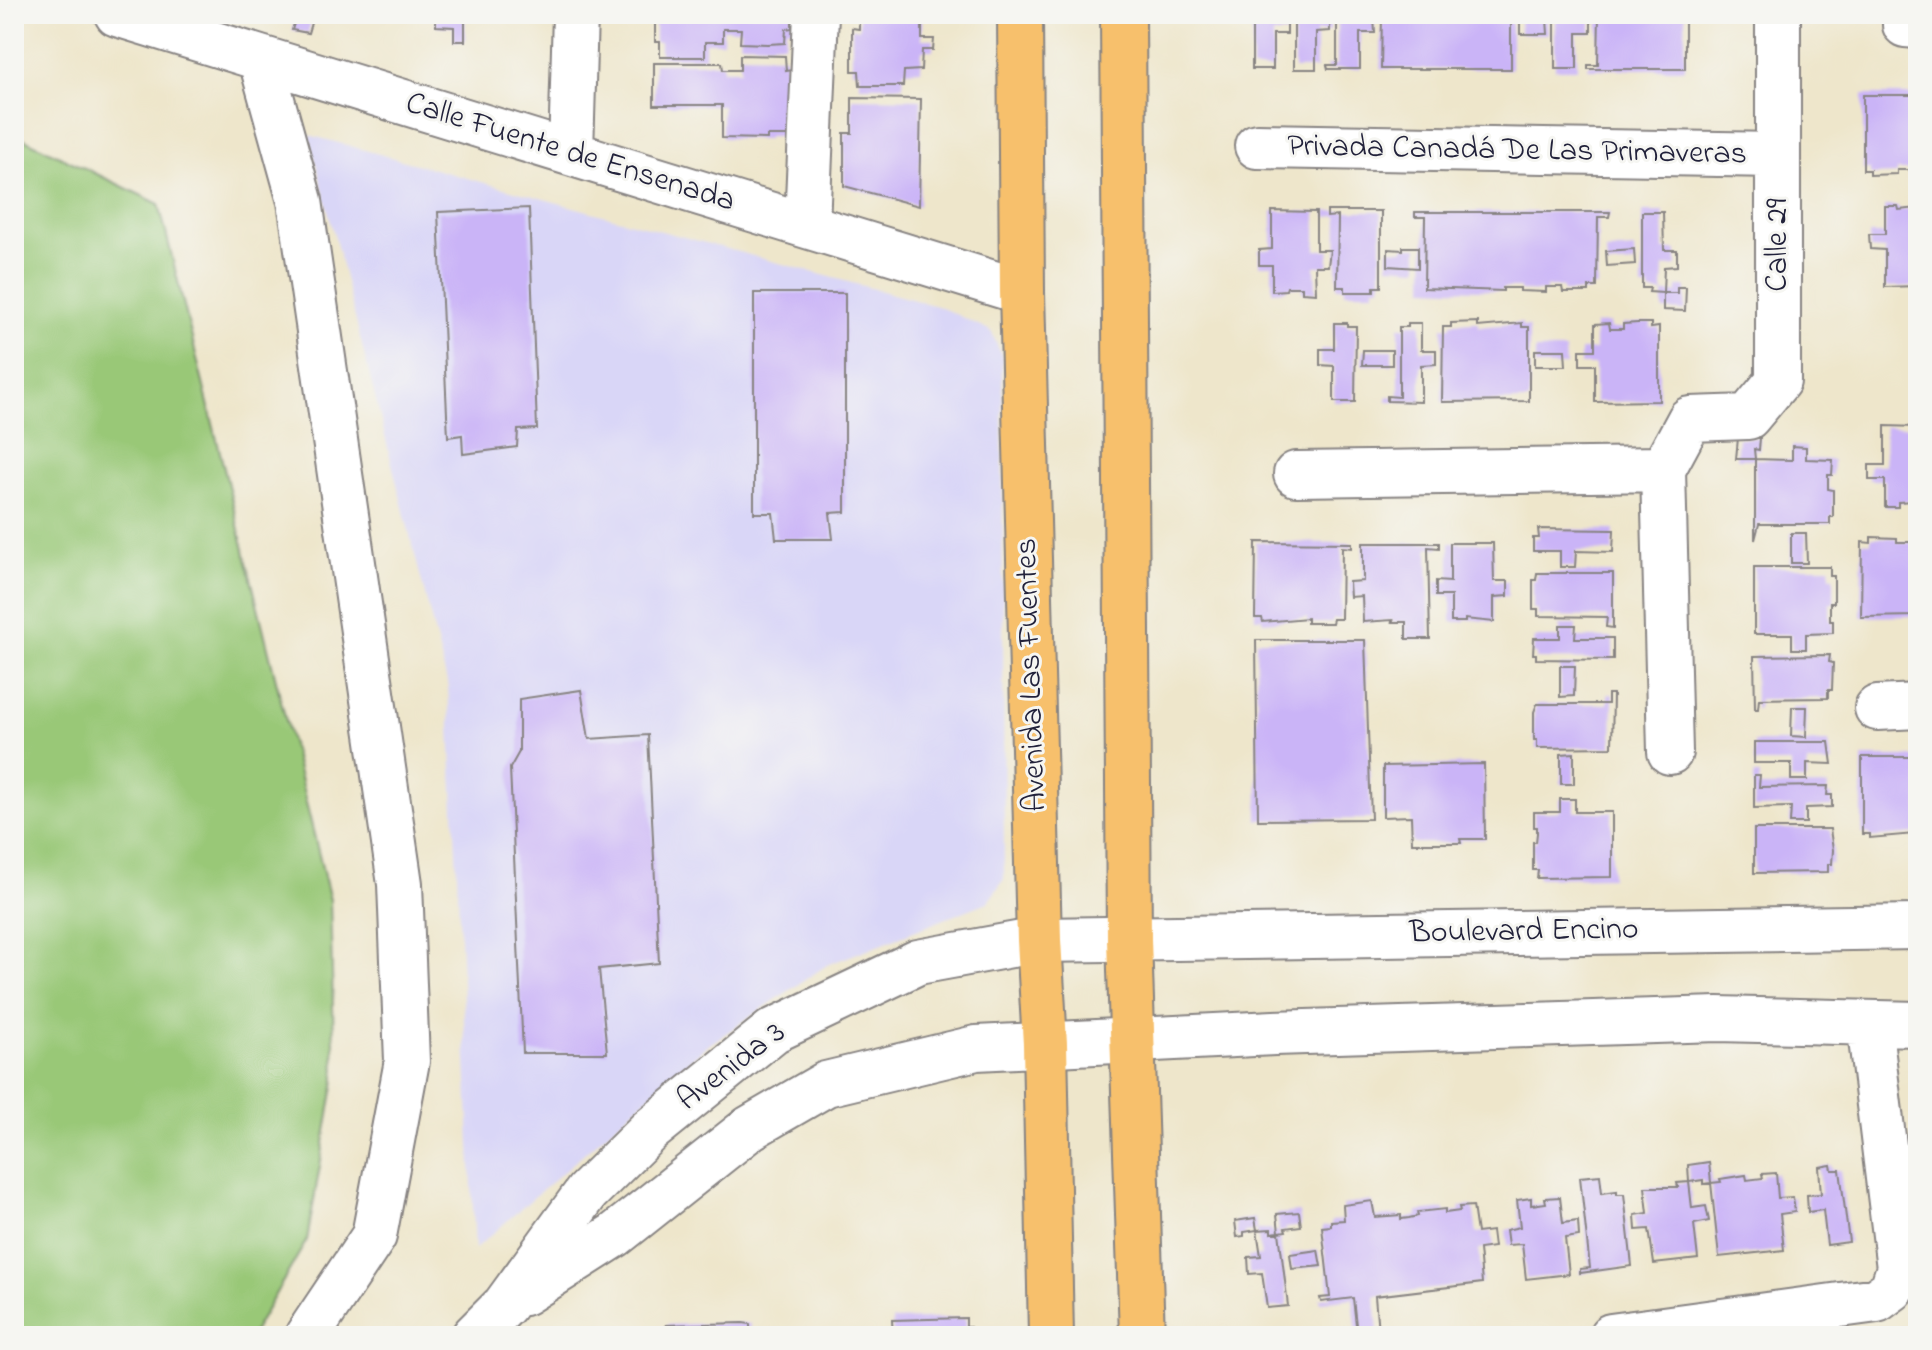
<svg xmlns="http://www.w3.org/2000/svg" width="1932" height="1350" font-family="'Indie Flower',sans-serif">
<rect width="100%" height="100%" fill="#f6f6f2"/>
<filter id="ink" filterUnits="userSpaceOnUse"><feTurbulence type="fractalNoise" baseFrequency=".0125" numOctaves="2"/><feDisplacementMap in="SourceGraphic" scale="16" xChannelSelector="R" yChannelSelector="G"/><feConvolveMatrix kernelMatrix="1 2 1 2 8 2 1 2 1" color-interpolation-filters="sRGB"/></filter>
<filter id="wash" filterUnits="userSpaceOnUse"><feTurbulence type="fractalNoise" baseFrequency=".006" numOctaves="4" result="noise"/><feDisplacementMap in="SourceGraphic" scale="32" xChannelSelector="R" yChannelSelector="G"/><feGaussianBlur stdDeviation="1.8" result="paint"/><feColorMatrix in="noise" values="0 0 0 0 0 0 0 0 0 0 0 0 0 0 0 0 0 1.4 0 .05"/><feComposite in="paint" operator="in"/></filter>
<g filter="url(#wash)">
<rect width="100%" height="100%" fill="#eee6cb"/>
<!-- built -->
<path fill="#d9d6f7" d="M309 135 940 307 991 331 1002 357 1004 879 988 902 827 965 704 1048 475 1249 448 686Z"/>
<!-- green -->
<path fill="#99c877" stroke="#5e7559" stroke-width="2" d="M14 134 159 204 330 900 335 1080 307 1240 251 1336H14Z"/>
<g id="blocks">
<!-- building -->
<path fill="#cab4f7" d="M297 14 313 16 308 33 292 30Z
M436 14H465V41H454V27L436 26Z
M655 14H792V28L786 29 785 43 768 44 740 43 741 29H723V42H705V57H660V42H655Z
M859 14H922V39H934L933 50H922L921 70 904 71 903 86H860L859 71H852V28L859 29Z
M1252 14H1273V18L1287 19V34H1273V69H1252Z
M1294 14H1316V19L1330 17V31L1316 32V69H1294Z
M1337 14H1360V18H1374L1375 33H1360V69H1328L1327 65H1337Z
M1382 14H1511V69H1381Z
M1555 14H1577L1576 19H1591V33H1577V69H1555Z
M1599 14H1685V69H1588V65H1598Z
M1520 18 1547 19 1548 34H1520Z
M740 55 785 56 786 71 792 70 800 136H767V139L722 138V105H654V63H722L723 70H740Z
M1863 95H1918V176H1913V170H1897V174L1870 175V170H1863Z
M852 98 921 99 919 206 844 186V133H852Z
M1885 206H1898L1899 210 1918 208V286L1885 287V250L1870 249 1869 234H1885Z
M529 208 537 429 518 430 517 447 463 454 462 435 448 437 438 212Z
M1272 211 1316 212V250H1330L1328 266H1315L1316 293 1302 292V287H1287L1286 290 1272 291V265H1259V250L1272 249Z
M1327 211H1381V287H1374V292H1345V287H1337L1338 216 1327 217Z
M1415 212H1610L1609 217H1598L1597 287H1589V292H1563L1562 287H1546V292L1520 291V288H1503V291L1424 288 1425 217H1415Z
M1642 212H1663L1664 250H1677V266L1664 267 1663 293 1649 292 1650 288H1642Z
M1403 247H1418V268L1388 266V249L1403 250Z
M1634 249 1635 264 1607 266 1606 251Z
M1677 287H1686L1685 311 1663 310V293H1677Z
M754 293H845V512L830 513 833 539H776L773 513H754Z
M1478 322V327L1522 323V327H1529V401L1442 402 1443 327H1451V323Z
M1334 323H1347V326H1356L1355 402H1334V366L1320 365V349H1334Z
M1408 323H1421V350H1436V364L1421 365V402L1387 401V396L1399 397V327H1408Z
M1609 323 1610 329H1623V324L1638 323H1651V328L1659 327V401L1595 402V365H1580V350H1595V324Z
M1363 350H1392V365H1362Z
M1535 350H1565L1566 366H1535Z
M1885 426 1918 427V506H1913V501L1898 502V507H1885V480H1869V465H1885Z
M1738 438H1760L1759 450 1754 449 1755 459 1792 460V446L1806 447V459L1833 460 1832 475H1828V489L1833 490V517H1830V524H1759L1755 540V459H1736Z
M1538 529 1614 530 1613 552 1576 551 1575 567H1560V551H1533V538H1539Z
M1791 533H1806L1807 563H1791Z
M1871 537 1897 538V542H1913V538H1918V616L1861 617 1862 542 1871 543Z
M1256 542 1352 543V548L1342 547 1341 619H1333L1332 623H1307V618L1263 622 1262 618H1255Z
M1363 543H1439V548L1428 547 1430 639H1406V622H1392L1393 620 1363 622 1362 596 1350 597 1349 582 1363 581Z
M1450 543H1493L1494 581H1508V596L1494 597V622L1465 619V622H1451V596H1436V581L1450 582Z
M1754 567H1830V576H1834V603H1830V621H1833V633L1806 634V649H1792V634H1754Z
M1537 573H1613V628L1606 627 1607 617 1538 616V609H1533V580H1536Z
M1560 625H1576L1575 638H1613V660L1536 659V654H1533L1534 638H1560Z
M1256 640H1365L1371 819 1258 820Z
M1830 655 1829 662 1833 663 1832 690H1828V698L1759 699 1758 709H1755L1754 656Z
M1560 666H1575L1574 696 1560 697Z
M581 690 589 739 648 735 659 963 599 969 607 1053H523L510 768 519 752V699Z
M1608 694H1613L1612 747 1537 748V740H1534V712L1537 704H1608Z
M1792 707H1807L1806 737 1791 736Z
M1754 742H1829L1832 764 1807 763V780H1791V763H1754Z
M1574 753V784H1561V754Z
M1862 757H1918V839H1914V834L1870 838V834H1862Z
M1484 764 1485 839H1460L1461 843H1412L1411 816 1383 817V766Z
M1754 775H1760L1759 787 1828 786 1827 795H1832V807L1806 808V823H1790L1791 807 1754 808Z
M1560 799H1575V812H1612V877L1537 878 1538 870H1533V842H1536L1537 833V827H1534V812H1560Z
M1754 829H1830L1833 850 1832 864H1828V872L1754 873Z
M1709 1162 1711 1183 1703 1184V1180L1689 1182 1692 1208 1706 1206 1709 1221 1694 1224 1698 1259 1654 1264 1649 1229 1636 1230 1635 1215 1648 1213 1645 1187H1678L1677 1183 1689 1182 1688 1165Z
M1831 1165 1832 1170H1840L1849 1242 1827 1245 1823 1210 1808 1212 1807 1195 1821 1194 1819 1167Z
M1776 1173 1778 1198 1793 1197 1795 1212 1780 1214 1784 1250 1719 1257 1711 1183 1721 1182 1720 1179 1746 1175 1747 1180 1763 1178 1762 1174Z
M1600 1175 1602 1193 1617 1191V1194H1624L1632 1266 1580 1273V1269L1590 1268 1580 1177Z
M1560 1197 1563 1223 1578 1221 1579 1236 1565 1238 1569 1274 1526 1279 1522 1244 1508 1245 1506 1230 1520 1227 1517 1200 1531 1198V1205L1546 1203 1545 1198Z
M1372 1201 1375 1217 1401 1215V1219L1409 1218 1418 1216 1417 1212 1445 1209V1213L1460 1211 1459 1207 1473 1206 1477 1233 1492 1231 1494 1247 1479 1249 1482 1283 1375 1296 1378 1332 1357 1334 1353 1298 1321 1302 1320 1298 1330 1297 1322 1227 1331 1226V1221L1344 1220 1343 1205Z
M1299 1212 1301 1226 1285 1228 1286 1231 1279 1232 1288 1306 1267 1308 1262 1273 1249 1274 1248 1257 1261 1256 1257 1230 1271 1229V1233L1279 1232 1277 1214Z
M1255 1218 1257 1230 1244 1232V1236L1237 1237 1235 1221Z
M1318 1250 1321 1266 1292 1269 1290 1254Z
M966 1318V1327H970V1336H893L892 1320Z
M743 1323 750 1324V1336H654V1329L667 1330 666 1325Z"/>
</g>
</g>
<g filter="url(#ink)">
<use href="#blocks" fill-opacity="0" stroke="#888483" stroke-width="2"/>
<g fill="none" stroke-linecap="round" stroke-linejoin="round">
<defs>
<path id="minor" d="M117 14 1022 292
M1905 25 1918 26
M261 60 300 201 400 884 407 1061 374 1236 307 1336
M1257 146 1777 155
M571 153 575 14
M807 224 816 14
M1296 474 1663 469
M1877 708 1918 706
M1670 752 1663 469 1690 419 1748 417 1778 381V14
M524 1293 615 1235 750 1128 826 1084 976 1048 1274 1033 1718 1019 1918 1024
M474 1336 505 1305 587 1192 649 1131 773 1031 918 962 1039 940 1918 927
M1611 1336 1877 1300 1892 1289 1899 1268 1869 1023"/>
<path id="major" d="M1020 14 1022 292 1039 940 1045 1044 1051 1336
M1123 14 1129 939 1142 1336"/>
</defs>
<!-- minor casing -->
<use href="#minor" stroke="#888483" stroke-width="48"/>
<!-- major casing -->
<use href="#major" stroke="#888483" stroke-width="48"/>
<!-- minor -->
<use href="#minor" stroke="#fff" stroke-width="44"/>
<!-- major -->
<use href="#major" stroke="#f7c06c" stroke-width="44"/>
</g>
</g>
<g text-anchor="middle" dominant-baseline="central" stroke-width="6" stroke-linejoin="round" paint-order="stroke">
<!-- street labels -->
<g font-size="32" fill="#22223b" stroke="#f6f6f2">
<text transform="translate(1517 151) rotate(1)">Privada Canadá De Las Primaveras</text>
<text transform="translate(570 153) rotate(17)">Calle Fuente de Ensenada</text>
<text transform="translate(1778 245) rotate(-90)">Calle 29</text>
<text transform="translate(1032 675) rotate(-92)">Avenida Las Fuentes</text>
<text transform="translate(1524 932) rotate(-1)">Boulevard Encino</text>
<text transform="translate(732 1067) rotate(-37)">Avenida 3</text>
</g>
</g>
<!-- margin -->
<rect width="1932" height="1350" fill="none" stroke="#f6f6f2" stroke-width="48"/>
</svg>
